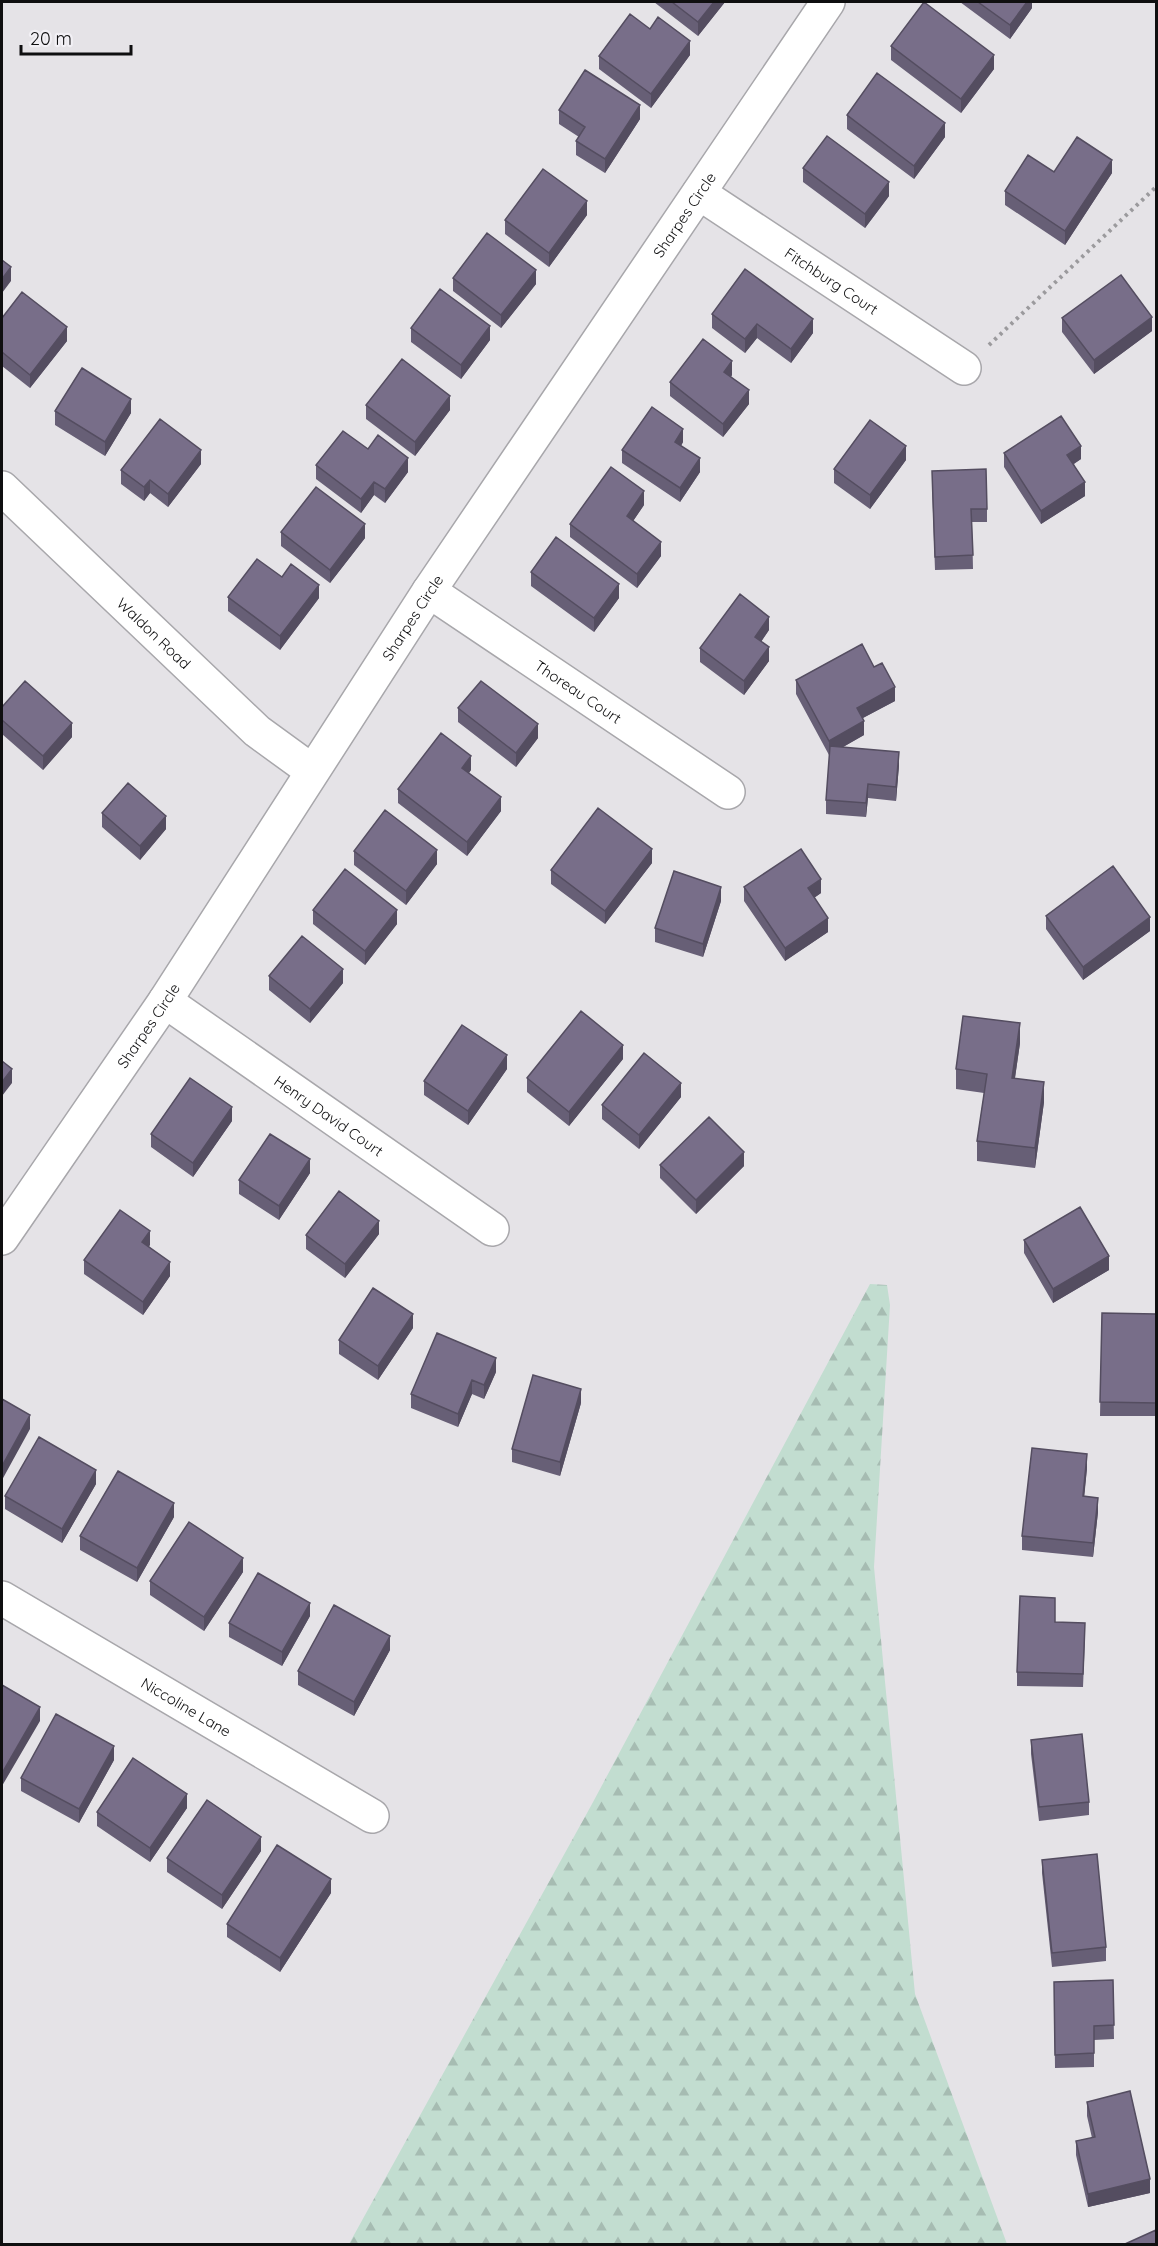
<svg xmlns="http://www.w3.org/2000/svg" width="1158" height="2246" font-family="Quicksand,sans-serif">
<defs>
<pattern id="forest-firs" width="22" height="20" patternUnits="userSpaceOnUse" patternTransform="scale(1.5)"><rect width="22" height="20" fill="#c2ddd0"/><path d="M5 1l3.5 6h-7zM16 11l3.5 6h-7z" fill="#a6bcb2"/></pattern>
</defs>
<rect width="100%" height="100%" fill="#e5e3e7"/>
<!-- forest -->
<path fill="url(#forest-firs)" d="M870 1284 887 1285 890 1305 874 1567 915 1994 1007 2244H349L592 1804Z"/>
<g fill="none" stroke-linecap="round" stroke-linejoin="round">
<defs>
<g id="minor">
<path id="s1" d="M699 193 964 368"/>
<path id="s2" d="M2 488 257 731 312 771"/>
<path id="s3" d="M429 591 728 792"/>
<path id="s4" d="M165 1001 492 1229"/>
<path id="s5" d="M2 1238 165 1001 429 591 828 2"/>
<path id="s6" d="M2 1598 372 1816"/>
</g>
</defs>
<!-- minor casing -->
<use href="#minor" stroke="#a8a7ab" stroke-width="36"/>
<!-- path -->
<path stroke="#9b9a9d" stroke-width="4" stroke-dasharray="3 4.5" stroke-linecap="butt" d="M989 345 1156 187"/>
<!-- minor -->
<use href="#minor" stroke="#fff" stroke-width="33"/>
</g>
<!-- wall -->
<path fill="#675f76" d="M654 2H725L698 36Z
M960 2H1032V8L1010 39Z
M650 29 690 55 651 108 599 69V56Z
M891 46 994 69 961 113 891 60Z
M559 110 640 119 605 173 576 155V141L579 137 559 124Z
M847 115 945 137 914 179 847 129Z
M803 168 889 196 865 228 803 182Z
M1054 172 1112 173 1065 245 1005 205V191Z
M587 215 549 267 505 234V220Z
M453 278 536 284 501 328 453 291Z
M712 314 813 333 791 363 757 338 745 353 712 328Z
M2 318 67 341 30 388 2 366Z
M1062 318 1152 331 1094 374 1062 332Z
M411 328 490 340 461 379 411 342Z
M732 375 731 377 749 404 723 437 670 396V382Z
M366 405 450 410 415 456 366 419Z
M55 411 131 413 105 456 55 425Z
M683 442 681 446 700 472 680 502 622 463V450Z
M368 449 408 472 385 503 374 495 361 513 316 479V465Z
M1004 453 1081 459 1074 464 1085 496 1041 524 1004 467Z
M906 460 870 509 834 483V469Z
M201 464 168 507 150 493 144 501 121 484V470Z
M932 485 987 509V522H972L973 569 935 570Z
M644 505 633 521 661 556 637 588 570 537V524Z
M281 532 365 538 330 583 281 546Z
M531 572 619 598 594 632 531 586Z
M228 597 319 598 280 650 228 611Z
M769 630 761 642 769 661 744 695 700 662V648Z
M874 667 895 701 863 718 864 735 843 747 899 765 896 801 868 798 866 817 826 814V800L830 754 829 755 796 694V680Z
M2 707 72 737 43 770 2 734Z
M458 708 538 738 516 767 458 722Z
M471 770 469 773 501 811 467 856 398 803V789Z
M102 813 166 829 140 860 102 827Z
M354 851 437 864 406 905 354 865Z
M652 863 605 924 551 884V870Z
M744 887 821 893 814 898 828 932 785 961 744 901Z
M721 901 703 957 655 942V928Z
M313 910 397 924 365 965 313 924Z
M1046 916 1150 931 1083 980 1046 929Z
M269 976 343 983 310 1023 269 990Z
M1020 1043 1015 1078 1044 1102 1035 1168 977 1161V1141L984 1093 956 1089V1069Z
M623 1059 569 1126 527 1092V1078Z
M507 1069 468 1125 424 1095V1081Z
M681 1097 639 1149 602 1119V1105Z
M232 1121 193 1177 151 1147V1134Z
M660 1165 744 1166 696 1214 660 1178Z
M310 1173 279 1220 239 1194V1180Z
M379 1234 345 1278 306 1249V1235Z
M1024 1240 1109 1270 1053 1303 1024 1253Z
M150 1245 149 1246 170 1276 143 1315 84 1274V1260Z
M1102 1313 1156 1314V1416H1100Z
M413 1328 378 1380 339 1354V1340Z
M496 1372 484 1399 472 1394 458 1427 411 1408V1394Z
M581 1403 560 1476 512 1462V1449Z
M1087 1468 1084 1496 1098 1512 1093 1557 1022 1550V1536Z
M96 1484 62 1543 5 1509V1496Z
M174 1517 137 1582 80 1550V1536Z
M243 1572 204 1631 150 1595V1581Z
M310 1616 282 1666 229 1637V1623Z
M1085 1637 1083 1687 1017 1686V1672Z
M390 1650 354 1716 298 1685V1671Z
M1031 1740 1089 1802V1815L1039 1821 1031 1754Z
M114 1760 79 1823 21 1791V1778Z
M187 1808 150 1862 97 1826V1812Z
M261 1851 222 1909 167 1872V1858Z
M1042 1860 1106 1947V1961L1052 1967 1042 1873Z
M331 1893 280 1972 227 1937V1924Z
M1113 1980 1114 2039 1094 2040V2067L1055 2068 1054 1982Z
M1087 2102 1150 2193 1088 2207 1076 2155V2141L1092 2138 1087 2116Z"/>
<!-- shaded-wall -->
<path fill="#544d60" d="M714 2H725L698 36V22Z
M1027 2H1032V8L1010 39V25Z
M690 41V55L651 108V94Z
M994 55V69L961 113V99Z
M640 105V119L605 173V159Z
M945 123V137L914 179V166Z
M1112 160V173L1065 245V231Z
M889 182V196L865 228V214Z
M587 201V215L549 267V253Z
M11 267V281L2 293V279Z
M536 270V284L501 328V315Z
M1152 317V331L1094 374V360Z
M813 319V333L791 363V349Z
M757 324V338L745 353V339Z
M490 326V340L461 379V365Z
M67 327V341L30 388V375Z
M732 361V375L724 386V372Z
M749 390V404L723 437V424Z
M450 396V410L415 456V442Z
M131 399V413L105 456V442Z
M683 429V442L675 456V442Z
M906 446V460L870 509V495Z
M1081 446V459L1067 468V455Z
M201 450V464L168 507V494Z
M408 458V472L385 503V489Z
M700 458V472L680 502V488Z
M150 480V493L144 501V487Z
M374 482V495L361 513V499Z
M1085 482V496L1041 524V511Z
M644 491V505L627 530V516Z
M365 524V538L330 583V570Z
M661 542V556L637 588V574Z
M619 584V598L594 632V618Z
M319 585V598L280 650V636Z
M769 617V630L755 650V637Z
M769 647V661L744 695V681Z
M895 687V701L857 721V708Z
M864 721V735L829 755V741Z
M72 723V737L43 770V756Z
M538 724V738L516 767V753Z
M899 752V765L896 801V787Z
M471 756V770L462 782V768Z
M868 784V798L866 817V803Z
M501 797V811L467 856V842Z
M166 816V829L140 860V846Z
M652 849V863L605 924V911Z
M437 850V864L406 905V891Z
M821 879V893L808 902V888Z
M721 887V901L703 957V944Z
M397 910V924L365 965V951Z
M1150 917V931L1083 980V967Z
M828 918V932L785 961V948Z
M343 969V983L310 1023V1009Z
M1020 1023V1043L1012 1098V1078Z
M623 1045V1059L569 1126V1112Z
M507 1055V1069L468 1125V1111Z
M12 1069V1083L2 1096V1082Z
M1044 1082V1102L1035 1168V1148Z
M681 1083V1097L639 1149V1135Z
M232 1107V1121L193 1177V1163Z
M744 1152V1166L696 1214V1200Z
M310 1159V1173L279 1220V1206Z
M379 1221V1234L345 1278V1264Z
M150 1231V1245L142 1255V1242Z
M1109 1256V1270L1053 1303V1289Z
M170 1262V1276L143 1315V1302Z
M413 1314V1328L378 1380V1366Z
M496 1358V1372L484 1399V1385Z
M472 1380V1394L458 1427V1414Z
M581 1389V1403L560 1476V1462Z
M30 1415V1429L2 1480V1466Z
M1087 1454V1468L1083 1510V1496Z
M96 1470V1484L62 1543V1529Z
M1098 1498V1512L1093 1557V1543Z
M174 1503V1517L137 1582V1568Z
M243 1558V1572L204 1631V1617Z
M310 1603V1616L282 1666V1652Z
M390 1636V1650L354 1716V1702Z
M40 1707V1721L2 1786V1773Z
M114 1746V1760L79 1823V1809Z
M187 1794V1808L150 1862V1848Z
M261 1837V1851L222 1909V1895Z
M331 1879V1893L280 1972V1958Z
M1150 2179V2193L1088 2207V2194Z"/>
<!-- building -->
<path fill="#786e89" stroke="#544d60" stroke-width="1.5" d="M672 2H714L698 22Z
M924 2 994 55 961 99 891 46Z
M978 2H1027L1010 25Z
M630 14 650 29 658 17 690 41 651 94 599 56Z
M585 70 640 105 605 159 576 141 585 127 559 110Z
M877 73 945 123 914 166 847 115Z
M827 136 889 182 865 214 803 168Z
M1077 137 1112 160 1065 231 1005 191 1028 155 1054 172Z
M543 169 587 201 549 253 505 220Z
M487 233 536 270 501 315 453 278Z
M2 260 11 267 2 279Z
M745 269 813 319 791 349 757 324 745 339 712 314Z
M1121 275 1152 317 1094 360 1062 318Z
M440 289 490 326 461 365 411 328Z
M22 292 67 327 30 375 2 352V318Z
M703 339 732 361 724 372 749 390 723 424 670 382Z
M402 359 450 396 415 442 366 405Z
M82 368 131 399 105 442 55 411Z
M652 407 683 429 675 442 700 458 680 488 622 450Z
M1061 416 1081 446 1067 455 1085 482 1041 511 1004 453Z
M160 419 201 450 168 494 150 480 144 487 121 470Z
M870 420 906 446 870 495 834 469Z
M343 431 368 449 378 435 408 458 385 489 374 482 361 499 316 465Z
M611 467 644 491 627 516 661 542 637 574 570 524Z
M986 469 987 509H971L973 555 935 557 932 471Z
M316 487 365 524 330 570 281 532Z
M556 537 619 584 594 618 531 572Z
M257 559 282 577 291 564 319 585 280 636 228 597Z
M740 594 769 617 755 637 769 647 744 681 700 648Z
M862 644 874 667 882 663 895 687 857 708 864 721 829 741 796 680Z
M25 681 72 723 43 756 2 720V707Z
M481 681 538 724 516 753 458 708Z
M441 733 471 756 462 768 501 797 467 842 398 789Z
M830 746 899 752 896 787 868 784 866 803 826 800Z
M128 783 166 816 140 846 102 813Z
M598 808 652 849 605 911 551 870Z
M385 810 437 850 406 891 354 851Z
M801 849 821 879 808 888 828 918 785 948 744 887Z
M1113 866 1150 917 1083 967 1046 916Z
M345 869 397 910 365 951 313 910Z
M674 871 721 887 703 944 655 928Z
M302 936 343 969 310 1009 269 976Z
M581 1011 623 1045 569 1112 527 1078Z
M963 1016 1020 1023 1012 1078 1044 1082 1035 1148 977 1141 987 1074 956 1069Z
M462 1025 507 1055 468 1111 424 1081Z
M644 1053 681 1083 639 1135 602 1105Z
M2 1061 12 1069 2 1082Z
M190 1078 232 1107 193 1163 151 1134Z
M709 1117 744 1152 696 1200 660 1165Z
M270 1134 310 1159 279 1206 239 1180Z
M339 1191 379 1221 345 1264 306 1235Z
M1080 1207 1109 1256 1053 1289 1024 1240Z
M120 1210 150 1231 142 1242 170 1262 143 1302 84 1260Z
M373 1288 413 1314 378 1366 339 1340Z
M1102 1313 1156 1314V1403L1100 1402Z
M437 1333 496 1358 484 1385 472 1380 458 1414 411 1394Z
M533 1375 581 1389 560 1462 512 1449Z
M2 1399 30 1415 2 1466Z
M39 1437 96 1470 62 1529 5 1496Z
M1032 1448 1087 1454 1083 1496 1098 1498 1093 1543 1022 1536Z
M118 1471 174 1503 137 1568 80 1536Z
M189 1522 243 1558 204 1617 150 1581Z
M258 1573 310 1603 282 1652 229 1623Z
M1020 1596 1055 1598V1622L1085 1623 1083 1674 1017 1672Z
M334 1605 390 1636 354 1702 298 1671Z
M2 1685 40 1707 2 1773Z
M56 1714 114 1746 79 1809 21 1778Z
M1082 1734 1089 1802 1039 1807 1031 1740Z
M133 1758 187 1794 150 1848 97 1812Z
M207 1800 261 1837 222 1895 167 1858Z
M277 1845 331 1879 280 1958 227 1924Z
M1097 1854 1106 1947 1052 1953 1042 1860Z
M1113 1980 1114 2025 1094 2026V2053L1055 2055 1054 1982Z
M1130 2091 1150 2179 1088 2194 1076 2141 1095 2137 1087 2102Z
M1156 2230V2244H1125Z"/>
<g text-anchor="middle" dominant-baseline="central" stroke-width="4.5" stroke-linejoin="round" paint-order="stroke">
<!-- street labels -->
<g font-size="15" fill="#0f0f10" stroke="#f2f0f5">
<text stroke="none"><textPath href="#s5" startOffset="1230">Sharpes Circle</textPath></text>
<text stroke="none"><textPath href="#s1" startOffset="159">Fitchburg Court</textPath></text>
<text stroke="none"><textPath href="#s5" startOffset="744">Sharpes Circle</textPath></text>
<text stroke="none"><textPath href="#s2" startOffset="210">Waldon Road</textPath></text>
<text stroke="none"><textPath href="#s3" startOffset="180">Thoreau Court</textPath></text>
<text stroke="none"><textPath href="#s5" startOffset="258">Sharpes Circle</textPath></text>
<text stroke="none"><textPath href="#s4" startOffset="200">Henry David Court</textPath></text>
<text stroke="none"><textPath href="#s6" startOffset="214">Niccoline Lane</textPath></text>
</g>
</g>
<!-- border -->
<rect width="1158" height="2246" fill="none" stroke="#0f0f10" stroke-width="6"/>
<!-- scale -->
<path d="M21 45v9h110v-9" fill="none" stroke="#0f0f10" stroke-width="3"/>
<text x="30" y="45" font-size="18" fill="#0f0f10" stroke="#f2f0f5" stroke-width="4.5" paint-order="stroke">20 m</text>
</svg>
